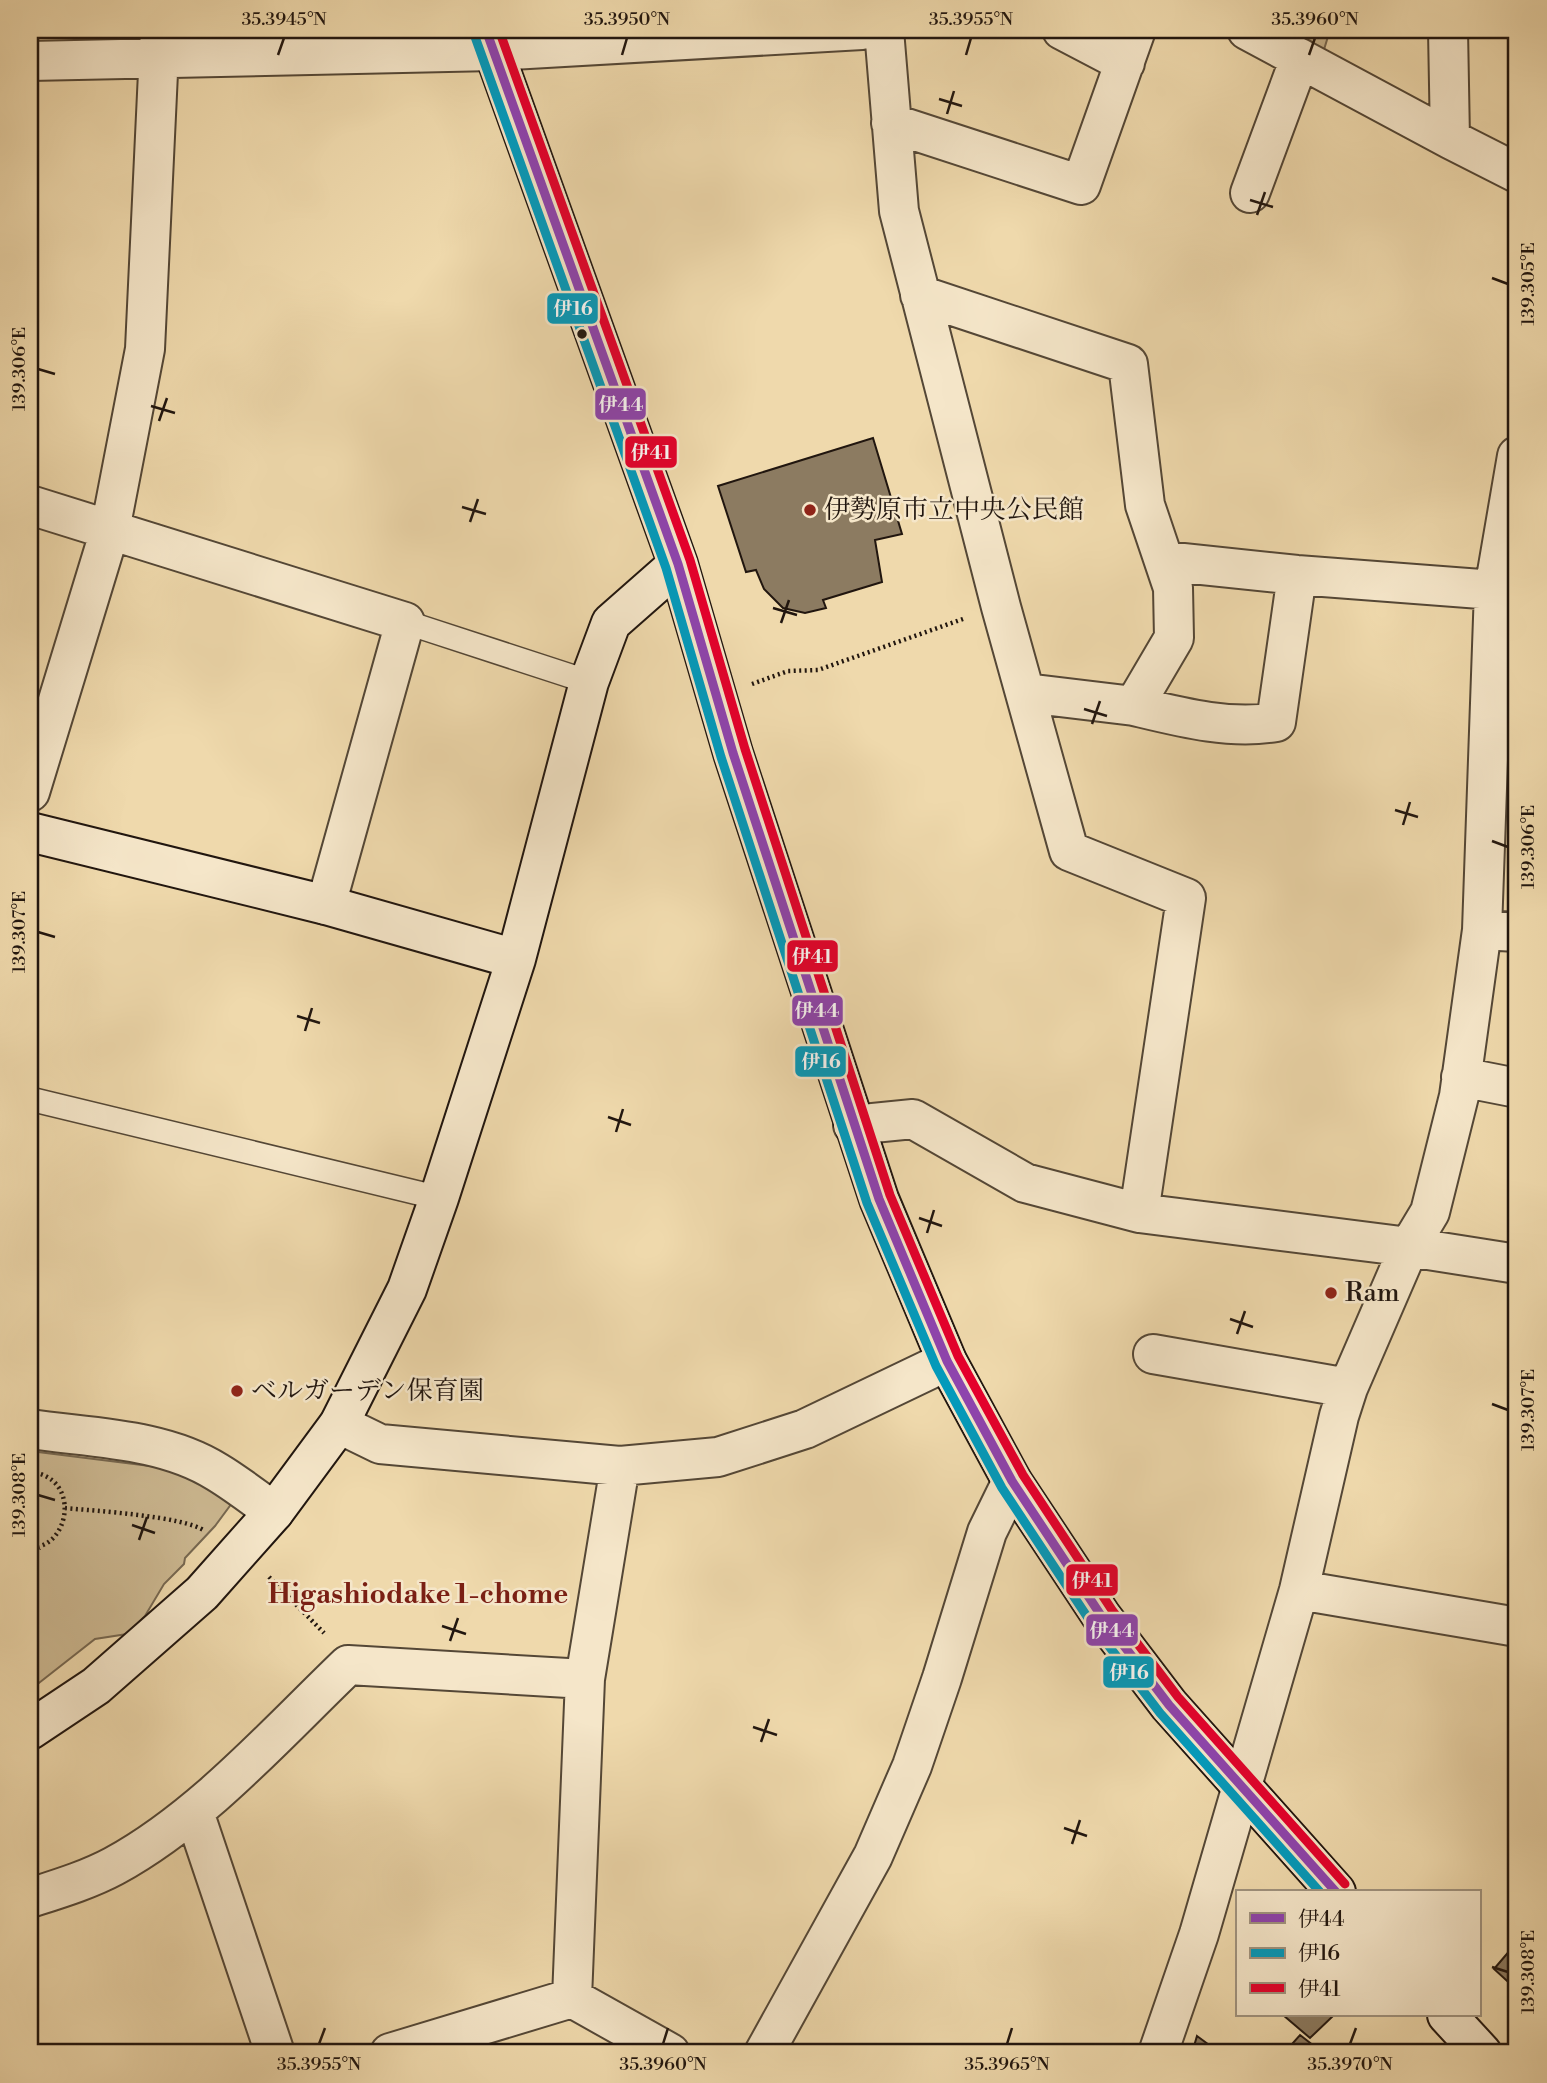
<svg xmlns="http://www.w3.org/2000/svg" width="1547" height="2083" font-family="'Libre Bodoni','Noto Serif JP',serif">
<rect width="100%" height="100%" fill="#efd9ac"/>
<filter id="stains"><feTurbulence type="fractalNoise" baseFrequency=".00286" numOctaves="4"/><feColorMatrix values="0 0 0 0 .2 0 0 0 0 .09 0 0 0 0 .02 0 0 0 .5 -.17"/></filter>
<radialGradient id="worn" r=".72"><stop offset=".6" stop-color="#630" stop-opacity="0"/><stop offset="1" stop-color="#630" stop-opacity=".3"/></radialGradient>
<!-- green -->
<path fill="#ccb891" stroke="#766750" stroke-width="2" d="M1277 30H1330L1322 56Z
M30 1451 166 1468 205 1484 232 1503 215 1526 185 1558 184 1564 164 1584 145 1616 127 1634 95 1639 30 1690Z"/>
<!-- building -->
<path fill="#8c7b61" stroke="#21160f" stroke-width="2" d="M873 438 902 534 875 540 882 582 823 600 826 608 805 613 783 608 764 589 756 570 746 572 718 486Z
M1517 1942V1990L1494 1969Z
M1283 2015H1334L1310 2038Z
M1300 2035 1323 2053H1284Z
M1197 2036 1220 2053H1192Z"/>
<g fill="none" stroke-linecap="round" stroke-linejoin="round">
<defs>
<path id="lane" d="M405 622 589 682
M30 1099 439 1198"/>
<path id="street" d="M884 30 899 211 1001 607 1069 851 1186 898 1139 1213
M1062 30 1125 63
M1247 30 1450 139 1517 173
M1448 30 1450 139
M30 61 494 51 862 30
M891 123 1081 185 1136 30
M1250 193 1300 58
M920 295 1128 364 1145 505 1173 588 1174 638 1134 706 1026 693
M30 505 405 622 326 905
M1164 561 1297 575 1494 590
M1134 706C1180 717 1229 730 1276 722L1297 575
M30 792 110 530 145 349 160 30
M1482 930 1517 932
M1461 1077 1517 1088
M853 1125 913 1119 1025 1183 1139 1213 1409 1247 1517 1264
M1153 1354 1348 1388
M339 1424 380 1444 620 1466 718 1457 805 1429 947 1361
M30 1429C91 1438 163 1438 217 1472 237 1484 256 1499 274 1512
M1299 1590 1517 1627
M194 1812 275 2053
M30 1898C58 1889 88 1880 114 1866 202 1818 276 1734 348 1665L585 1679
M572 1998 585 1679 620 1466
M390 2053 572 1998 670 2053
M764 2053 873 1856 912 1766 942 1678 987 1532 1012 1481
M1158 2053 1199 1934 1299 1590 1339 1416 1348 1388 1409 1247 1430 1212 1459 1096 1482 930 1494 590 1517 456"/>
<path id="secondary" d="M486 30 678 564 733 753 879 1199 947 1361 1012 1481 1102 1617 1169 1705 1336 1892
M30 832 326 905 516 959
M30 1730 96 1686 202 1593 274 1512 339 1424 407 1289 439 1198 516 959 589 682 611 623 678 564
M1447 2015 1482 2053"/>
</defs>
<!-- lane casing -->
<use href="#lane" stroke="#544736" stroke-width="26"/>
<!-- street casing -->
<use href="#street" stroke="#544736" stroke-width="42"/>
<!-- secondary casing -->
<use href="#secondary" stroke="#21160f" stroke-width="42"/>
<!-- path -->
<path stroke="#21160f" stroke-width="4.5" stroke-dasharray="2 3.5" stroke-linecap="butt" d="M752 684 788 671 818 670 963 619
M30 1472C83 1477 69 1550 30 1547
M65 1508C96 1511 183 1516 205 1531
M30 1563 39 1548
M269 1577 324 1633"/>
<!-- lane -->
<use href="#lane" stroke="#f5e6c9" stroke-width="23"/>
<!-- street -->
<use href="#street" stroke="#f5e6c9" stroke-width="38"/>
<!-- secondary -->
<use href="#secondary" stroke="#f5e6c9" stroke-width="38"/>
<defs>
<path id="bus-1" d="M486 30 678 564 733 753 879 1199 947 1361 1012 1481 1102 1617 1169 1705 1336 1892"/>
<path id="bus-2" d="M474 34 666 568 721 757 867 1203 936 1366 1002 1488 1092 1624 1160 1713 1320 1892"/>
<path id="bus-3" d="M499 30 690 560 745 749 890 1195 958 1356 1023 1475 1112 1610 1178 1697 1345 1884"/>
</defs>
<!-- bus-1 casing -->
<use href="#bus-1" stroke="#f5e6c9" stroke-width="14"/>
<!-- bus-2 casing -->
<use href="#bus-2" stroke="#f5e6c9" stroke-width="14"/>
<!-- bus-3 casing -->
<use href="#bus-3" stroke="#f5e6c9" stroke-width="14"/>
<!-- bus-1 -->
<use href="#bus-1" stroke="#8e44ad" stroke-width="9"/>
<!-- bus-2 -->
<use href="#bus-2" stroke="#039abb" stroke-width="9"/>
<!-- bus-3 -->
<use href="#bus-3" stroke="#e4002b" stroke-width="9"/>
</g>
<!-- ticks -->
<path fill="none" stroke="#21160f" stroke-width="2.5" d="M278 55 284 38M622 55 627 38M966 55 971 38M1309 55 1315 38M939 99 962 106M947 114 954 91M1250 200 1273 207M1257 215 1265 192M1492 278 1508 284M38 369 55 374M151 406 175 413M159 421 167 398M462 507 486 514M470 522 478 499M773 608 797 615M781 623 789 600M1084 709 1107 716M1092 724 1100 701M1395 810 1418 817M1403 825 1410 802M1492 841 1508 847M38 932 55 937M297 1016 320 1023M305 1031 312 1008M608 1117 631 1125M616 1132 623 1109M919 1218 942 1226M927 1233 934 1210M1230 1319 1253 1327M1237 1334 1245 1311M1492 1404 1508 1410M38 1495 55 1500M132 1525 155 1533M139 1540 147 1517M442 1626 466 1634M450 1641 458 1618M753 1727 777 1735M761 1742 769 1719M1064 1828 1087 1836M1072 1844 1080 1820M1492 1967 1508 1972M319 2044 325 2028M663 2044 668 2028M1007 2044 1012 2028M1350 2044 1356 2028"/>
<!-- markers -->
<circle fill="#21160f" stroke="#f5e6c9" stroke-width="2.5" cx="582" cy="334" r="6"/>
<g fill="#8f2418" stroke="#f5e6c9" stroke-width="2.5">
<circle cx="810" cy="510" r="7"/>
<circle cx="1331" cy="1293" r="7"/>
<circle cx="237" cy="1391" r="7"/>
</g>
<g text-anchor="middle" dominant-baseline="central" stroke-width="5" stroke-linejoin="round" paint-order="stroke">
<!-- poi labels -->
<g font-size="26" fill="#21160f" stroke="#f5e6c9" text-anchor="start">
<text x="824" y="510">伊勢原市立中央公民館</text>
<text x="1345" y="1293">Ram</text>
<text x="251" y="1391">ベルガーデン保育園</text>
</g>
<!-- neighbourhood labels -->
<g font-size="28" font-weight="bold" fill="#7a1f14" stroke="#f5e6c9">
<text x="418" y="1594">Higashiodake 1-chome</text>
</g>
</g>
<g stroke="#f5e6c9" stroke-width="2.5">
<rect x="546" y="292" width="53" height="33" rx="7" fill="#039abb"/>
<rect x="594" y="387" width="53" height="34" rx="7" fill="#8e44ad"/>
<rect x="624" y="435" width="54" height="34" rx="7" fill="#e4002b"/>
<rect x="786" y="939" width="53" height="34" rx="7" fill="#e4002b"/>
<rect x="791" y="994" width="53" height="33" rx="7" fill="#8e44ad"/>
<rect x="794" y="1045" width="53" height="33" rx="7" fill="#039abb"/>
<rect x="1065" y="1563" width="54" height="34" rx="7" fill="#e4002b"/>
<rect x="1085" y="1613" width="54" height="34" rx="7" fill="#8e44ad"/>
<rect x="1102" y="1655" width="53" height="34" rx="7" fill="#039abb"/>
</g>
<g font-size="19" text-anchor="middle" font-weight="bold" fill="#fff">
<text x="573" y="315">伊16</text>
<text x="621" y="411">伊44</text>
<text x="651" y="459">伊41</text>
<text x="812" y="963">伊41</text>
<text x="817" y="1017">伊44</text>
<text x="821" y="1068">伊16</text>
<text x="1092" y="1587">伊41</text>
<text x="1112" y="1637">伊44</text>
<text x="1129" y="1679">伊16</text>
</g>
<!-- margin -->
<rect width="1547" height="2083" fill="none" stroke="#efd9ac" stroke-width="77"/>
<!-- legend -->
<rect x="1236" y="1890" width="245" height="126" fill="#f5e6c9" stroke="#a0937f" stroke-width="2"/>
<rect x="1250" y="1913" width="35" height="10" fill="#8e44ad" stroke="#a0937f" stroke-width="2"/>
<text x="1298" y="1926" font-size="21" fill="#21160f">伊44</text>
<rect x="1250" y="1948" width="35" height="10" fill="#039abb" stroke="#a0937f" stroke-width="2"/>
<text x="1298" y="1960" font-size="21" fill="#21160f">伊16</text>
<rect x="1250" y="1983" width="35" height="10" fill="#e4002b" stroke="#a0937f" stroke-width="2"/>
<text x="1298" y="1996" font-size="21" fill="#21160f">伊41</text>
<rect x="38" y="38" width="1470" height="2006" fill="none" stroke="#21160f" stroke-width="2.5"/>
<g font-size="18" text-anchor="middle" fill="#21160f">
<text x="284" y="25">35.3945°N</text>
<text x="627" y="25">35.3950°N</text>
<text x="971" y="25">35.3955°N</text>
<text x="1315" y="25">35.3960°N</text>
<text transform="translate(1528 284) rotate(-90)" y="6">139.305°E</text>
<text transform="translate(19 369) rotate(-90)" y="6">139.306°E</text>
<text transform="translate(1528 847) rotate(-90)" y="6">139.306°E</text>
<text transform="translate(19 932) rotate(-90)" y="6">139.307°E</text>
<text transform="translate(1528 1410) rotate(-90)" y="6">139.307°E</text>
<text transform="translate(19 1495) rotate(-90)" y="6">139.308°E</text>
<text transform="translate(1528 1972) rotate(-90)" y="6">139.308°E</text>
<text x="319" y="2070">35.3955°N</text>
<text x="663" y="2070">35.3960°N</text>
<text x="1007" y="2070">35.3965°N</text>
<text x="1350" y="2070">35.3970°N</text>
</g>
<rect width="100%" height="100%" filter="url(#stains)"/>
<rect width="100%" height="100%" fill="url(#worn)"/>
</svg>
